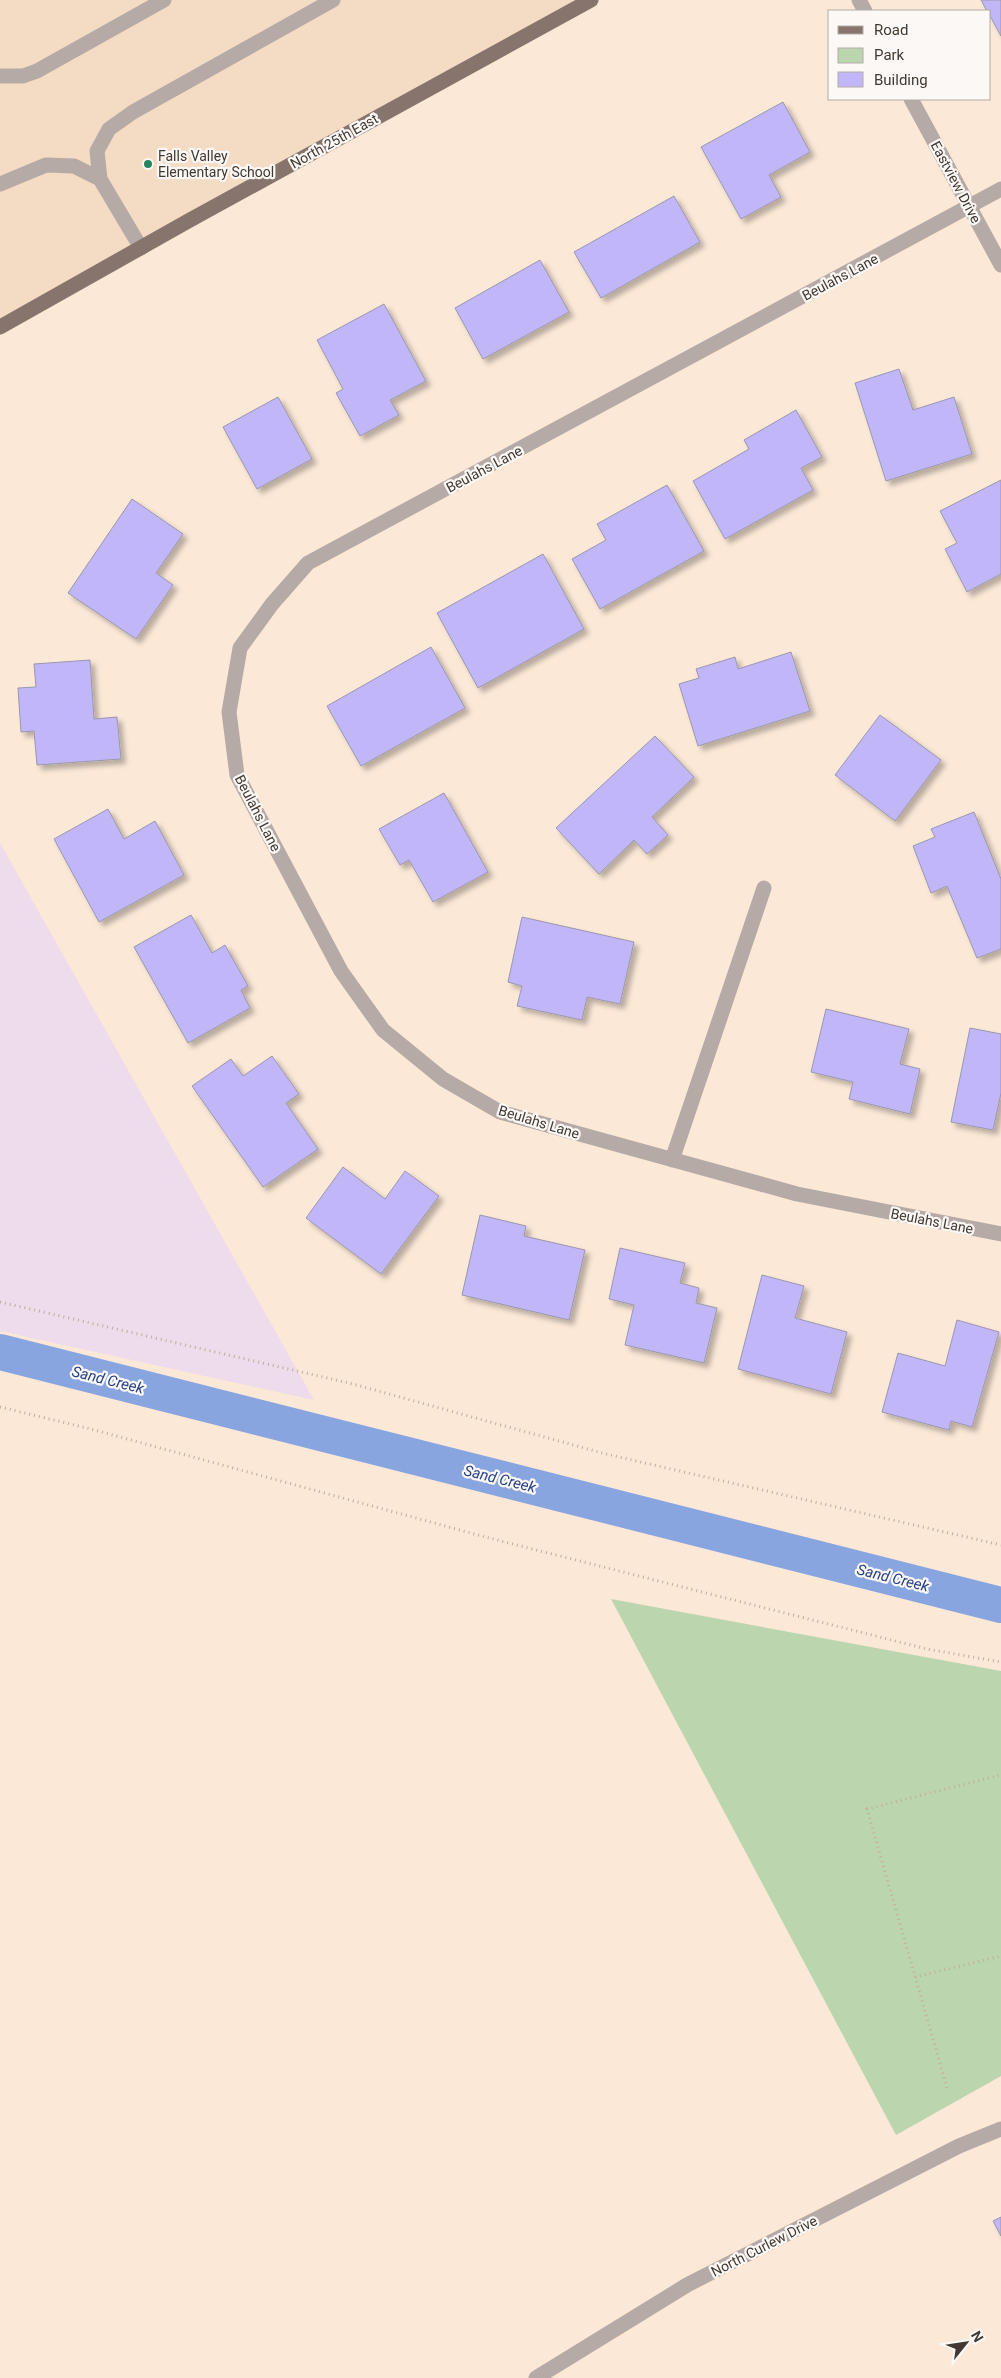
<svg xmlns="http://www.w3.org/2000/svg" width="1001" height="2378" font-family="Roboto,sans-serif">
<defs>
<filter id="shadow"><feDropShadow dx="4.5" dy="4.5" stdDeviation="2.5" flood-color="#0004"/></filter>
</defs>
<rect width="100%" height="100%" fill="#fbe8d7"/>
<!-- commercial -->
<path fill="#eedbeb" d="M0 843 314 1400 0 1331Z"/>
<!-- built -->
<path fill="#f4dbc4" d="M0 0H591L0 327Z"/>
<!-- green -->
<path fill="#bbd5ae" d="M611 1599 1001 1671V2076L896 2135Z"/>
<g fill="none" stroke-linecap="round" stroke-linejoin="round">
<!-- canal -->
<path stroke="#89a5e0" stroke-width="36" d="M0 1352 1001 1605"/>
</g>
<!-- building -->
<path fill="#c1b6f8" stroke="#9a97ad" filter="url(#shadow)" d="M981 0H1001V36L990 16V11H987Z
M783 102 810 152 769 175 781 197 741 219 701 147Z
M674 196 700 242 601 298 574 252Z
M540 260 569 312 483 359 455 308Z
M384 304 426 381 390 400 399 415 360 436 336 393 343 389 317 340Z
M899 369 913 410 954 397 972 454 886 481 855 383Z
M278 397 312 459 257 489 223 427Z
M796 410 822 457 801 468 813 490 725 539 693 481 749 449 744 440Z
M1001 480V574L967 592 945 549 957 543 940 511Z
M667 485 704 551 600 609 572 559 606 540 597 524Z
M132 499 183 534 156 573 173 585 136 639 68 593Z
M543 554 584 629 478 688 437 613Z
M431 647 465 708 361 766 327 706Z
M791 652 810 711 698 746 679 684 699 678 696 669 735 657 738 669Z
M90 660 94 719 117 717 121 759 37 765 34 731 21 732 18 688 36 687 34 664Z
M880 715 941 760 895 821 835 775Z
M655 736 694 777 652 817 668 835 647 854 634 840 599 874 556 828Z
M444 793 488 872 433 902 409 860 400 865 379 829Z
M108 809 124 839 155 821 184 875 99 922 54 839Z
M974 812 1001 879V949L977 958 947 886 931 893 913 846 935 837 931 829Z
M191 915 212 953 225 945 248 986 241 990 250 1008 188 1043 134 947Z
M522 917 634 942 620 1004 587 997 582 1020 517 1006 522 986 508 982Z
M826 1009 909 1029 900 1064 920 1069 910 1114 849 1099 853 1082 811 1072Z
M970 1028 1001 1034V1093L993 1130 951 1122Z
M272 1056 299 1094 286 1103 318 1149 263 1187 192 1086 231 1059 243 1076Z
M343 1167 385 1199 405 1171 439 1196 381 1274 306 1218Z
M480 1215 526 1226 524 1236 585 1250 569 1320 462 1295Z
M620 1248 685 1263 680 1283 699 1288 696 1303 717 1308 704 1363 625 1345 634 1305 609 1299Z
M762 1275 804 1286 795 1318 847 1332 831 1394 738 1369Z
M957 1320 999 1332 972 1427 951 1421 949 1430 882 1412 898 1353 945 1366Z
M1001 2217V2236L993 2221Z"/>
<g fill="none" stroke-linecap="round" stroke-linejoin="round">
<!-- path -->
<path stroke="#beaea1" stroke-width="3" stroke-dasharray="1 4" stroke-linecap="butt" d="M0 1302 353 1384 606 1454 1001 1545
M0 1407 87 1428 489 1538 927 1649 1001 1662
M915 1977 1001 1956
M947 2088 867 1809 1001 1775"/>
<!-- minor -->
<path stroke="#b5aaa6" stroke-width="15" d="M859 0 865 11
M0 76H23L37 71 164 0
M911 99 1001 265
M0 184 46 165 74 166 100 179
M1001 189 308 563 272 604 240 648 229 712 237 775 341 971 383 1030 443 1079 500 1112 797 1194 1001 1234
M141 248 100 179 97 151 109 129 133 112 333 0
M672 1160 764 888
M536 2378 687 2285 959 2146 1001 2129"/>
<!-- major -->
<path stroke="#87746c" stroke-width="15" d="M0 327 190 220 591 0"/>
</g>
<!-- markers -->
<circle fill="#25855d" stroke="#fcf8f5" stroke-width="2" cx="148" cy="164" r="5"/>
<g text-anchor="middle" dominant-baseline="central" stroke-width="4.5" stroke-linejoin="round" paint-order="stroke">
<!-- street labels -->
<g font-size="14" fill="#413932" stroke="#fcf8f5">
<text transform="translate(334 141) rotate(-29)">North 25th East</text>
<text transform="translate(956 182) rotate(62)">Eastview Drive</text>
<text transform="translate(840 277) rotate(-28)">Beulahs Lane</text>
<text transform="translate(484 469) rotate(-28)">Beulahs Lane</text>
<text transform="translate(258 813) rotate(63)">Beulahs Lane</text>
<text transform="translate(539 1122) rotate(17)">Beulahs Lane</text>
<text transform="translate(932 1221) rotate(11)">Beulahs Lane</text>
<text transform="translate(764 2246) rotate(-27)">North Curlew Drive</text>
</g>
<!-- poi labels -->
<g font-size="14" fill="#413932" stroke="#fcf8f5" text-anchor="start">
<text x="158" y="156">Falls Valley<tspan x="158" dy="16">Elementary School</tspan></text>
</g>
<!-- water labels -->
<g font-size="15" font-style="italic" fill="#244288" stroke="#fcf8f5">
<text transform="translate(108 1380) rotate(14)">Sand Creek</text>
<text transform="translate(500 1479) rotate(14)">Sand Creek</text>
<text transform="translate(893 1578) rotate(14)">Sand Creek</text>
</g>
</g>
<!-- legend -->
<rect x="828" y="10" width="162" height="90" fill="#fcf8f5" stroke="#b1aca7"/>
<rect x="838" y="26" width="25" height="8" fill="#87746c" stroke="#b1aca7"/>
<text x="874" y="35" font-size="15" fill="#413932">Road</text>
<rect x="838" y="48" width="25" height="15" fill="#bbd5ae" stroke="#b1aca7"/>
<text x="874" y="60" font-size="15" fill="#413932">Park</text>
<rect x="838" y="72" width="25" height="15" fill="#c1b6f8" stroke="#b1aca7"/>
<text x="874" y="85" font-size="15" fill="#413932">Building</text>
<!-- north arrow -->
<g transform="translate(966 2343) rotate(60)" stroke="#fcf8f5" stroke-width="4" paint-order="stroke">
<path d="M0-4L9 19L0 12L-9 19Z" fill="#413932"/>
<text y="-8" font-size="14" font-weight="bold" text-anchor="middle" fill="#413932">N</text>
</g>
</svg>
